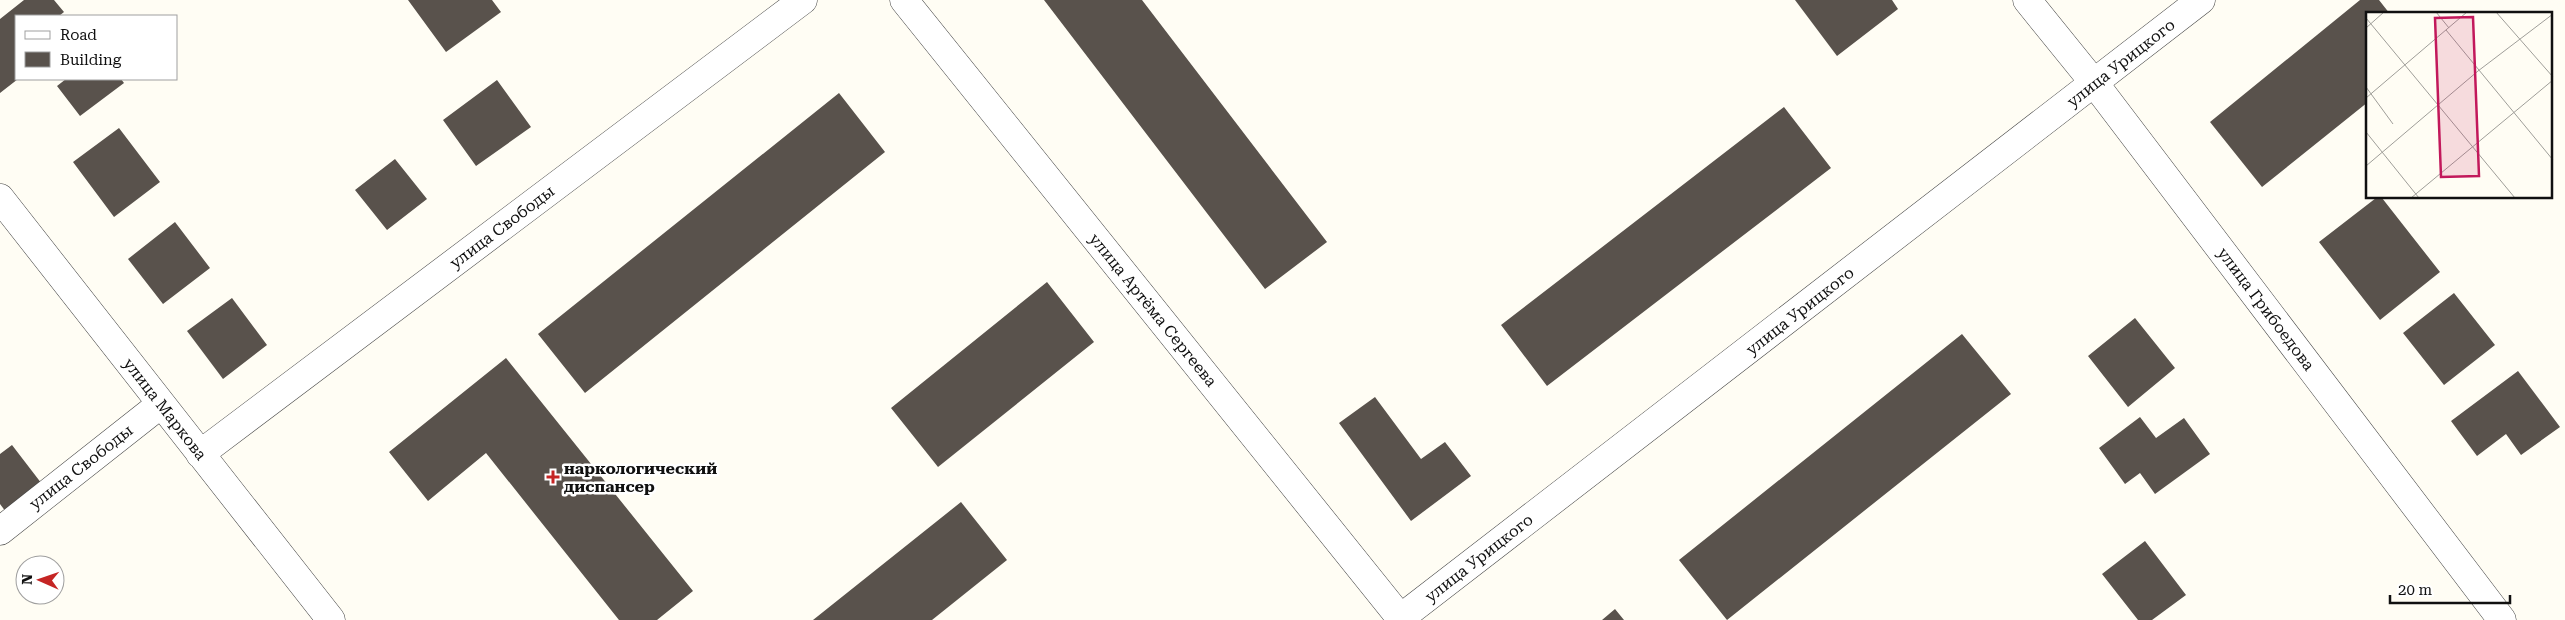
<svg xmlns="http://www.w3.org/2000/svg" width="2565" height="620" font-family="'Roboto Serif',serif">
<rect width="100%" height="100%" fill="#fffdf4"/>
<!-- building -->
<path fill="#59524c" d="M24 0H54L64 12 59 16H16V79H18L0 93V19Z
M408 0H492L501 12 446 52Z
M1044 0H1142L1327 242 1265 289Z
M1795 0H1892L1898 9 1837 56Z
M2360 0H2379L2390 14H2368V102L2262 187 2210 122Z
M66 79H121L124 83 80 116 57 86Z
M497 80 531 127 476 166 443 120Z
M839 93 885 152 585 393 538 334Z
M1784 107 1831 168 1547 386 1501 325Z
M119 128 160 182 114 217 73 162Z
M395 159 427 199 387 230 355 190Z
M2376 198H2382L2440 272 2380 320 2319 242Z
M175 222 210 268 163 304 128 259Z
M1047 282 1094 342 938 467 891 408Z
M2454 293 2495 345 2444 385 2403 333Z
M232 298 267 345 223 379 187 331Z
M2135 318 2175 368 2128 407 2088 356Z
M1962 334 2011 394 1727 620 1679 560Z
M506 358 693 591 657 620H619L486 453 428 501 389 452Z
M2518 371 2560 427 2521 455 2506 434 2477 456 2451 421Z
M1375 397 1421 459 1445 442 1471 476 1411 521 1339 423Z
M2140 417 2156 438 2184 418 2210 454 2155 494 2140 473 2125 484 2099 448Z
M12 445 45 488 9 516 0 504V454Z
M961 502 1007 560 932 620H813Z
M2145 541 2186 595 2152 620H2138L2102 574Z
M1615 609 1624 620H1602Z"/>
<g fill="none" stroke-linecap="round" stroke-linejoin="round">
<defs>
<path id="minor" d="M904 0 1402 620
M2027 0 2095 84 2502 620
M0 198 331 620
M200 454 803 0
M0 531 161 404
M1398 620 2201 0"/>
</defs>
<!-- minor casing -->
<use href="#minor" stroke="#434343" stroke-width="29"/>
<!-- minor -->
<use href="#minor" stroke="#fff" stroke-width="28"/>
</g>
<!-- markers -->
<path fill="#c52524" stroke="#fff" stroke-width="2" d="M550.5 469.5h5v5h5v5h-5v5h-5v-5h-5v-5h5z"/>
<g text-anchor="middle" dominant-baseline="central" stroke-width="5" stroke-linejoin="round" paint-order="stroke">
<!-- street labels -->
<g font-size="16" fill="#101010" stroke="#fff">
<text transform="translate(2121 63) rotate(-38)">улица Урицкого</text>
<text transform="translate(502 227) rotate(-37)">улица Свободы</text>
<text transform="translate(2266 309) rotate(53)">улица Грибоедова</text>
<text transform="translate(1153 310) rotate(51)">улица Артёма Сергеева</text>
<text transform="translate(1800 311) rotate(-38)">улица Урицкого</text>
<text transform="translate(165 409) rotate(52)">улица Маркова</text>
<text transform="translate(81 467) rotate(-38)">улица Свободы</text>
<text transform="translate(1479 558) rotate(-38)">улица Урицкого</text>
</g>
<!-- poi labels -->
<g font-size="16" font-weight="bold" fill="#101010" stroke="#fff" text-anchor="start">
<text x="564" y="468">наркологический<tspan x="564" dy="18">диспансер</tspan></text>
</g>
</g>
<!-- overview -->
<g transform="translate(2366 12)">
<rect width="186" height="186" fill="#fffdf4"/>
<path fill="none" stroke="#9f9e99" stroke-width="1" d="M70 0 83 16M130 0 187 65M0 6 149 186M0 16 18 0M80 18 187 148M0 75 27 112M0 86 101 0M0 120 53 186M0 154 112 59 187 2M45 186 187 68"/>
<path fill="#c2185b" fill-opacity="0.15" stroke="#c2185b" stroke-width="2.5" d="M107 5 113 164 75 165 69 6Z"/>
<rect width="186" height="186" fill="none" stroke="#101010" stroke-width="2.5"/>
</g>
<!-- legend -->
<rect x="15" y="15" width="162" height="65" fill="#ffffff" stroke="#9f9f9f"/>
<rect x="25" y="31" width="25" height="8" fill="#ffffff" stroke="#9f9f9f"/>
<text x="60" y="40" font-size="15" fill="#101010">Road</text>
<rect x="25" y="52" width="25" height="15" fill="#59524c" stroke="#9f9f9f"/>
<text x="60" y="65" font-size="15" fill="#101010">Building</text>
<!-- north arrow -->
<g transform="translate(40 580) rotate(272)"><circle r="24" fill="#ffffff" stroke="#9f9f9f"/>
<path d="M0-4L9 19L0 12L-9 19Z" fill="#c52524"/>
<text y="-8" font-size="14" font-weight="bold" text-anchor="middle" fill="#101010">N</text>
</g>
<!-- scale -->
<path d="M2390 595v8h120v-8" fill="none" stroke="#101010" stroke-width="2.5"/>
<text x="2398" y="595" font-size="15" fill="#101010" stroke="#ffffff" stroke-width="4" paint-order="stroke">20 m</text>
</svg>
